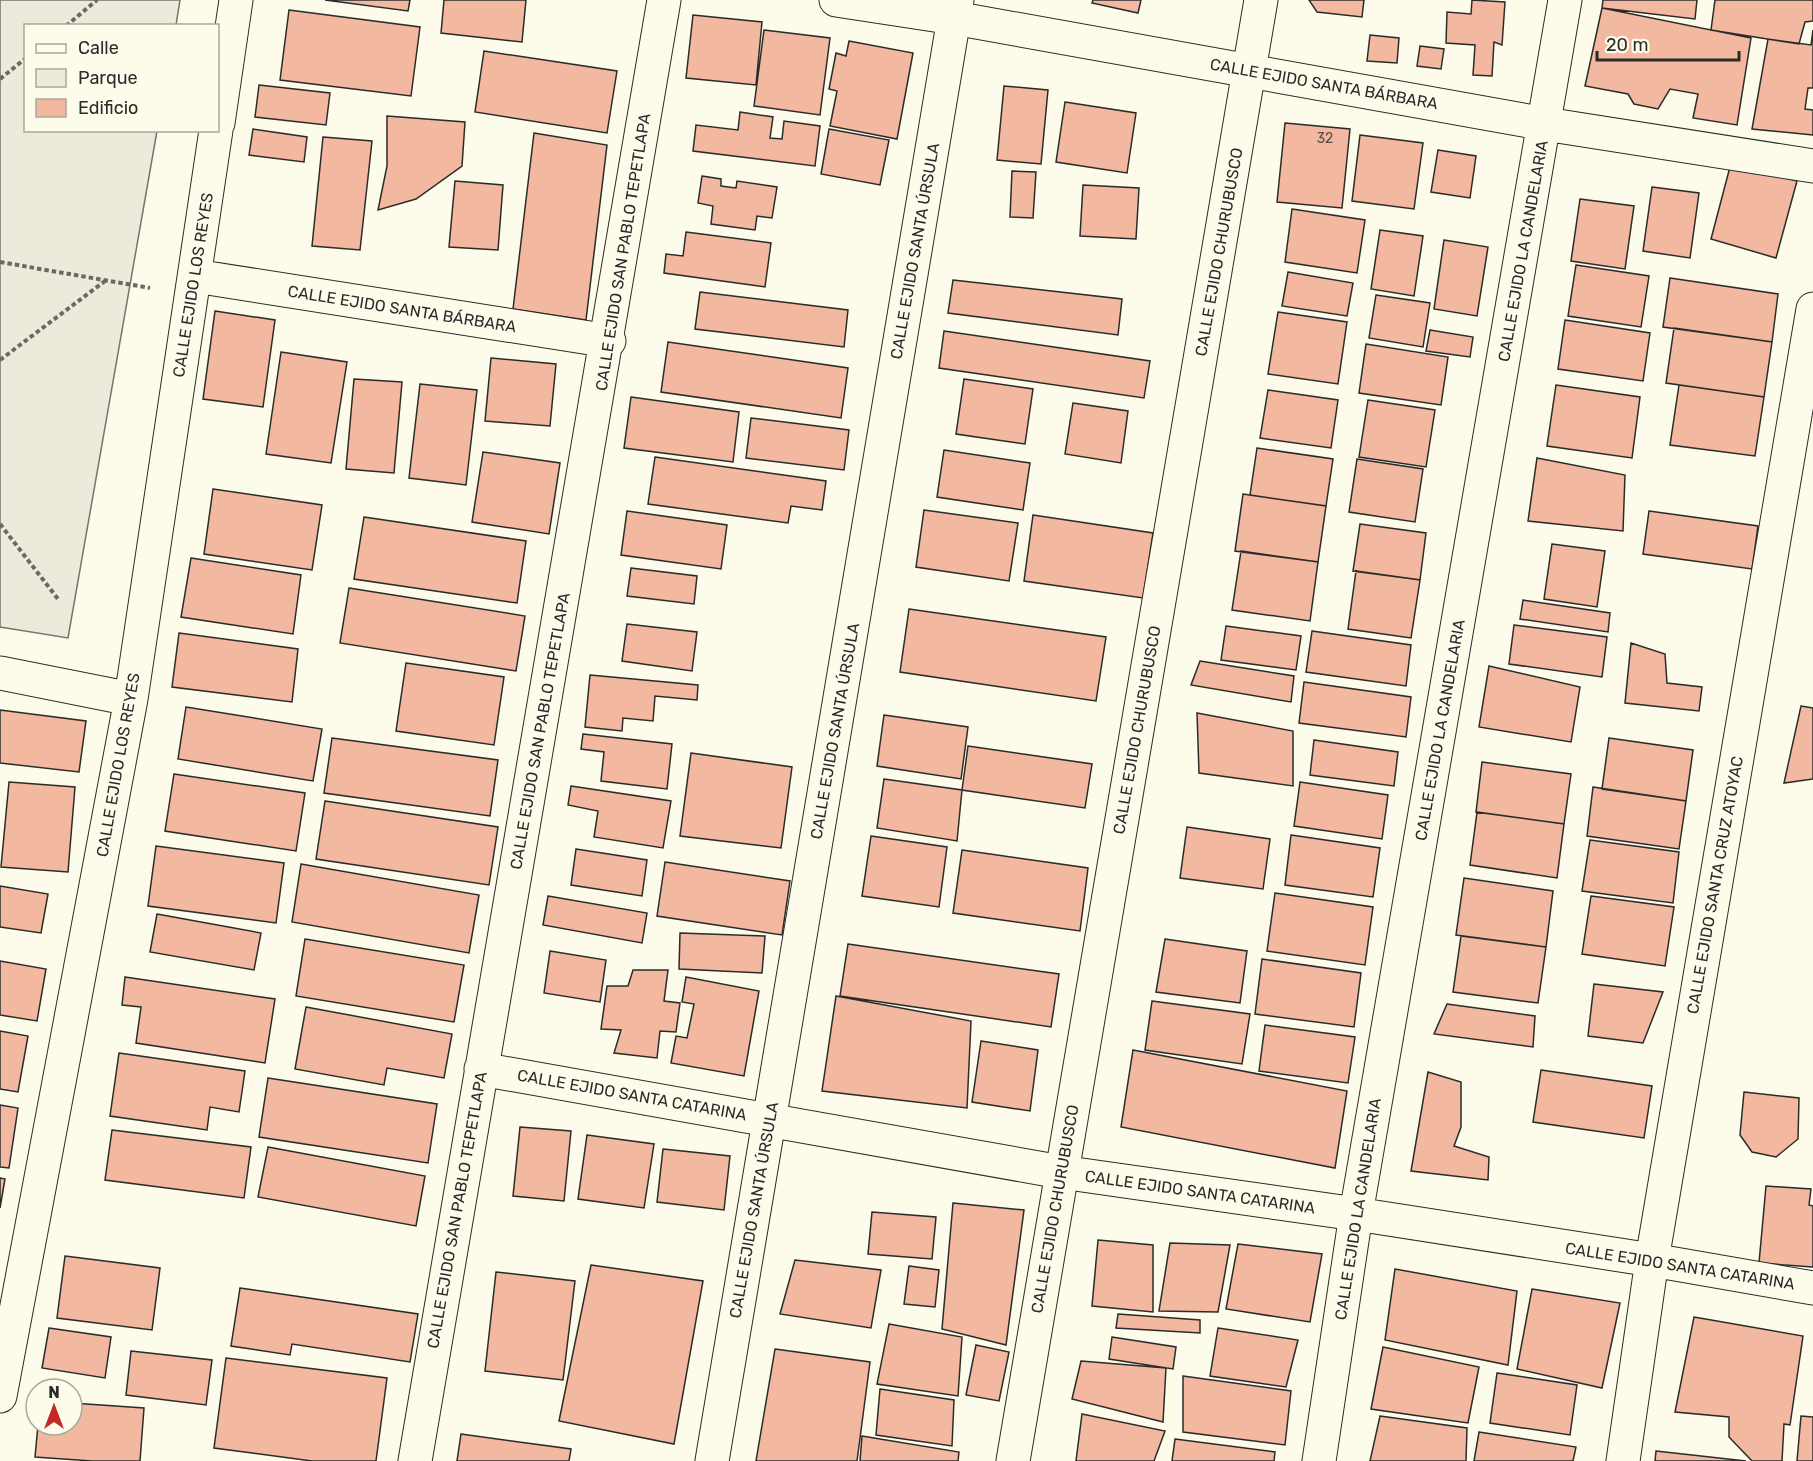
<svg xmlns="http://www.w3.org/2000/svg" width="1813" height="1461" font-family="Rubik,sans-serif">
<rect width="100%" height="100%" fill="#fdfbea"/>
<!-- green -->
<path fill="#ecebdb" stroke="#74746e" stroke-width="1.5" d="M0 0H180L176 25 26 26V130L157 131 68 638 0 627Z"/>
<!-- building -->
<path fill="#f2b8a0" stroke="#2b2b2b" stroke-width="1.5" d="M325 0H410L408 11Z
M444 0H526L522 42 441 33Z
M1093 0H1141L1138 13 1092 3Z
M1309 0H1364L1362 17 1317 12Z
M1472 0 1505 2 1502 45 1494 42 1492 76 1473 75 1475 45 1446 43 1447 12 1471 14Z
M1603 0H1697L1695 19 1602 8Z
M1715 0H1813V21L1805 22 1799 44 1711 30Z
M1602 8 1751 38 1737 125 1693 118 1698 94 1670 89 1658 109 1634 104 1628 94 1585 86Z
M289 10 420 27 411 96 280 80Z
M693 15 762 22 756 85 686 78Z
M764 30 830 38 820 115 754 106Z
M1813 30V88H1808L1805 109 1813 110V135L1752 129 1768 39 1811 45Z
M1370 35 1399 38 1397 63 1367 61Z
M849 41 913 53 897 139 830 126 837 91 829 89 836 53 846 56Z
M1420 46 1444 49 1441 69 1417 66Z
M484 51 617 71 607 133 475 112Z
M259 85 330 93 326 125 255 117Z
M1004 86 1048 90 1041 164 997 160Z
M1065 102 1136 113 1127 173 1056 162Z
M740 112 773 117 770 138 782 139 784 121 820 126 815 166 693 151 696 125 738 130Z
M387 116 465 122 462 166 416 199 378 210 387 166Z
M1285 123 1350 129 1342 208 1277 202Z
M253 129 307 137 304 162 249 155Z
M829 129 889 140 880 185 821 174Z
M534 133 607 145 586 320 513 309Z
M1360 135 1423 143 1414 209 1352 201Z
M323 137 372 141 360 250 312 246Z
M1438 150 1476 156 1470 198 1431 192Z
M1731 163 1797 181 1776 258 1711 239Z
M1012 171 1036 172 1033 218 1010 217Z
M702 176 721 179V186L736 188 737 181 777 187 772 218 757 216 755 230 711 224 713 206 698 203Z
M455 181 503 185 498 250 449 247Z
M1083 185 1139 188 1136 239 1080 236Z
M1652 187 1699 193 1690 258 1643 251Z
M1580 199 1634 206 1625 269 1571 261Z
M1292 209 1365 220 1357 273 1285 262Z
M1380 230 1423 236 1414 296 1371 289Z
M686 232 771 243 765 287 664 273 666 254 683 256Z
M1444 240 1488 247 1477 316 1434 309Z
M1576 265 1649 276 1641 327 1568 316Z
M1288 272 1353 283 1347 316 1282 306Z
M1670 278 1778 294 1772 342 1663 327Z
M953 280 1122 299 1118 335 948 313Z
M700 292 848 310 844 347 695 329Z
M1376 295 1430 303 1423 347 1369 338Z
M215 311 275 320 263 407 203 399Z
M1278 312 1347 322 1338 384 1268 374Z
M1565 320 1650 333 1643 381 1558 369Z
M1674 328 1772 342 1764 397 1666 383Z
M1430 330 1473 337 1470 357 1426 351Z
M944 331 1150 361 1144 398 939 368Z
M668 342 848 368 841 418 661 392Z
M1366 344 1448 357 1441 405 1359 393Z
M281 352 347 362 331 463 266 454Z
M491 358 556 364 550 426 485 421Z
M354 379 402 382 394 473 346 469Z
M964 379 1033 389 1025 444 956 434Z
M420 384 477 390 466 485 409 478Z
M1556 385 1640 397 1632 458 1547 446Z
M1679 385 1764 397 1755 456 1670 445Z
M1268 390 1338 400 1331 448 1260 438Z
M631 397 739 412 733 462 624 448Z
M1368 400 1435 410 1426 467 1359 457Z
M1073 403 1128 411 1121 463 1065 454Z
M751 418 849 430 844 470 746 458Z
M1257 448 1333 459 1326 506 1250 495Z
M944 450 1030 463 1023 510 937 497Z
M483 452 560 463 549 534 472 522Z
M655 457 826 481 822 510 791 506 788 523 648 504Z
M1537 458 1625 475 1623 531 1528 521Z
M1357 459 1423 469 1415 522 1349 512Z
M213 489 322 505 312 570 204 554Z
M1243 494 1326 506 1318 562 1235 551Z
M924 510 1018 523 1009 581 916 567Z
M627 511 727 525 721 569 621 555Z
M1649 511 1758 526 1752 569 1643 554Z
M1033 515 1153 533 1143 598 1024 581Z
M364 517 526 541 517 603 354 579Z
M1360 524 1426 533 1420 580 1353 571Z
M1552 544 1605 551 1597 607 1544 599Z
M1241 551 1318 562 1310 621 1232 610Z
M191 558 301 575 293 634 181 617Z
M631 568 697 576 694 604 627 596Z
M1356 571 1420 580 1411 638 1348 629Z
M349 588 525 616 516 671 340 643Z
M1523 600 1610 613 1608 632 1520 619Z
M909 609 1106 637 1096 701 900 672Z
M627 624 697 632 692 671 622 661Z
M1514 625 1607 637 1602 677 1509 664Z
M1226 626 1301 636 1296 670 1221 660Z
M1312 631 1411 645 1406 686 1306 672Z
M179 633 298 649 292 702 172 687Z
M1631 643 1665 654 1667 683 1702 687 1699 711 1625 703Z
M1200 661 1294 676 1291 702 1191 685Z
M406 663 504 677 494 745 396 731Z
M1489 666 1580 687 1571 742 1479 727Z
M590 675 698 685 697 700 655 696 653 721 623 718 622 731 585 727Z
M1304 682 1411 697 1406 737 1299 723Z
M1801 706 1813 708V779L1784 783Z
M186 707 322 729 313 781 178 759Z
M0 710 86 721 79 772 0 763Z
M1197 713 1293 731V786L1199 773Z
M884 715 968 727 961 779 877 766Z
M583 734 672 744 667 789 601 781 604 752 581 749Z
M332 738 498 760 490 816 324 793Z
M1609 738 1693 750 1686 801 1602 789Z
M1314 740 1398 752 1394 786 1310 775Z
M968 746 1092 764 1085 808 962 790Z
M691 753 792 767 781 848 680 836Z
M1482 762 1571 774 1564 824 1476 812Z
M174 774 305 793 296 851 165 831Z
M884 779 962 790 957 841 877 828Z
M9 782 75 787 68 872 1 867Z
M1300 782 1388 795 1382 839 1294 826Z
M571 786 671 801 663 848 594 837 598 811 568 805Z
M1593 787 1686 801 1679 849 1587 836Z
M325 801 498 827 489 885 316 859Z
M1477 812 1564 824 1557 878 1470 865Z
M1187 827 1270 839 1263 889 1180 878Z
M1291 835 1380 848 1373 897 1285 885Z
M871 836 947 847 939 907 862 896Z
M1590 840 1679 852 1673 903 1582 891Z
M156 846 284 863 276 923 148 906Z
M576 849 647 860 642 896 571 885Z
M962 850 1088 868 1080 931 953 913Z
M665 862 790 881 782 935 657 916Z
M301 864 479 895 469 953 292 922Z
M1464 878 1553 891 1546 947 1456 935Z
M0 886 48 894 41 933 0 927Z
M1275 893 1373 907 1365 965 1267 951Z
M548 896 647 913 642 943 543 925Z
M1591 896 1674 907 1665 966 1582 954Z
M157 914 261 933 254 970 150 952Z
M680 933 765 936 762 973 679 969Z
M1461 936 1546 947 1538 1003 1453 992Z
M305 939 464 965 454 1022 296 996Z
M1165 939 1247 951 1240 1003 1156 992Z
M848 944 1059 974 1051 1027 840 996Z
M550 951 606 960 600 1002 544 993Z
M1262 959 1361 973 1354 1027 1255 1014Z
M0 961 46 969 37 1021 0 1015Z
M633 970H668L664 1001 680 1003 676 1032 660 1031 657 1058 614 1053 621 1030 601 1029 607 986H628Z
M125 977 275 999 265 1063 136 1043 141 1007 122 1005Z
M686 977 759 991 744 1076 671 1063 676 1036 687 1038 694 1004 682 1002Z
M1594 984 1663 992 1643 1043 1588 1036Z
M836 996 971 1021 967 1108 822 1091Z
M1152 1001 1250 1014 1242 1064 1145 1050Z
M1447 1004 1535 1016 1533 1047 1434 1034Z
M306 1007 452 1034 444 1078 387 1068 384 1085 295 1069Z
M1265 1025 1355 1037 1348 1083 1259 1071Z
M0 1031 28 1036 18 1092 0 1089Z
M981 1041 1038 1050 1030 1111 972 1102Z
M1133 1050 1347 1091 1335 1168 1121 1127Z
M119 1053 245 1071 239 1112 210 1107 207 1130 110 1116Z
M1541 1070 1652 1086 1644 1138 1533 1122Z
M1428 1072 1461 1082V1127L1454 1146 1489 1157 1488 1180 1411 1171Z
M268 1078 437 1104 428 1163 259 1137Z
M1744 1092 1799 1098 1798 1139 1776 1157 1752 1152 1740 1135Z
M0 1105 18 1108 9 1168 0 1167Z
M520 1127 571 1131 564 1201 513 1196Z
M112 1130 251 1147 244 1198 105 1180Z
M587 1135 654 1144 644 1208 578 1199Z
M268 1147 425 1176 416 1226 258 1197Z
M663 1149 730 1156 724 1210 657 1202Z
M0 1178 5 1179 0 1208Z
M1766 1186 1811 1189 1809 1205 1813 1206V1267L1759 1263Z
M953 1203 1024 1210 1006 1345 942 1329Z
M872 1212 936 1217 932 1259 868 1254Z
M1098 1240 1153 1245V1312L1092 1306Z
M1170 1243 1230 1245 1218 1312 1159 1311Z
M1238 1244 1322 1254 1310 1322 1226 1309Z
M65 1256 160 1268 152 1330 57 1318Z
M795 1260 881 1270 871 1328 780 1314Z
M591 1265 703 1281 674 1444 559 1421Z
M909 1266 939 1270 935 1307 904 1304Z
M1395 1269 1517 1291 1508 1365 1385 1340Z
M496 1272 575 1281 563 1380 485 1371Z
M240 1288 418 1314 410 1362 292 1344 290 1355 231 1346Z
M1532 1289 1620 1303 1602 1388 1517 1369Z
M1118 1314 1200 1320V1333L1116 1328Z
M1694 1317 1803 1336 1790 1425 1784 1424 1782 1461H1752L1729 1437V1417L1675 1412Z
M889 1324 962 1337 958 1396 877 1384Z
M49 1328 111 1337 105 1378 42 1368Z
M1218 1328 1298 1340 1286 1387 1210 1376Z
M1112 1337 1176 1347 1173 1369 1109 1359Z
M976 1345 1009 1352 999 1401 966 1395Z
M1383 1347 1479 1367 1468 1423 1371 1409Z
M775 1349 870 1362 857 1461H756Z
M131 1351 212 1360 206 1405 126 1395Z
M226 1358 387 1378 376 1461H312L214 1448Z
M1081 1361 1166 1368 1163 1422 1072 1399Z
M1497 1373 1577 1385 1570 1435 1490 1423Z
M1183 1376 1291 1391 1285 1445 1183 1432Z
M880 1389 954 1400 952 1446 876 1435Z
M72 1403 144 1408 140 1461H92L35 1457 38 1425H72Z
M1082 1414 1165 1431 1154 1461H1076Z
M1380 1416 1467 1428 1466 1461H1370Z
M1801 1416 1813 1417V1461H1797Z
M1479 1432 1576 1447 1573 1461H1474Z
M461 1434 571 1449 569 1461H457Z
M862 1436 959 1452 958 1461H860Z
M1175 1439 1275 1452 1274 1461H1172Z
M1656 1451 1746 1461H1655Z"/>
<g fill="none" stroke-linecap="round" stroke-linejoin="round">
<defs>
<path id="minor" d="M836 0 954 18 1545 124 1813 166
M218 123 236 0
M195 276 609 341
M0 673 131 699
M481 1069 1061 1172 1356 1214 1652 1260 1813 1288
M0 1396 131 699 216 130
M415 1461C497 974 585 488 664 0
M712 1461 957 0
M1013 1461 1261 0
M1319 1461 1356 1214 1565 0
M1623 1461 1652 1260 1813 309"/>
</defs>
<!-- minor casing -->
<use href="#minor" stroke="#2b2b2b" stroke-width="35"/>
<!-- path -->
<path stroke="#6a6964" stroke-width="4" stroke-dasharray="4.5 3" stroke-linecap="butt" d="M66 26 97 0
M0 79 26 58
M0 262 150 288
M0 360 105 281
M0 524 58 599"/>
<!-- minor -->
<use href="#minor" stroke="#fdfbea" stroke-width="33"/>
</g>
<g text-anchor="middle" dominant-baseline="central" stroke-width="4.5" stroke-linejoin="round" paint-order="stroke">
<!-- number labels -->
<g font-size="14" fill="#5d4e48">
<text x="1325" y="138">32</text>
</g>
<!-- street labels -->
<g font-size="16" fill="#2b2b2b" stroke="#fdfbea">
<text transform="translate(1324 84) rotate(10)">CALLE EJIDO SANTA BÁRBARA</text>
<text transform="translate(915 251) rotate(-80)">CALLE EJIDO SANTA ÚRSULA</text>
<text transform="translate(1523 251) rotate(-80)">CALLE EJIDO LA CANDELARIA</text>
<text transform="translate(623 252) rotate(-81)">CALLE EJIDO SAN PABLO TEPETLAPA</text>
<text transform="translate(1219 252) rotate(-80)">CALLE EJIDO CHURUBUSCO</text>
<text transform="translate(193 285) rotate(-81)">CALLE EJIDO LOS REYES</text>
<text transform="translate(402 309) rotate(9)">CALLE EJIDO SANTA BÁRBARA</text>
<text transform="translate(1137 730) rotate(-80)">CALLE EJIDO CHURUBUSCO</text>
<text transform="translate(1440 730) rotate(-80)">CALLE EJIDO LA CANDELARIA</text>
<text transform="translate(540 731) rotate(-80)">CALLE EJIDO SAN PABLO TEPETLAPA</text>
<text transform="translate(835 731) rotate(-80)">CALLE EJIDO SANTA ÚRSULA</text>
<text transform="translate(118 765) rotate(-80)">CALLE EJIDO LOS REYES</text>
<text transform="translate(1715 885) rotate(-80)">CALLE EJIDO SANTA CRUZ ATOYAC</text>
<text transform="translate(632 1095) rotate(10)">CALLE EJIDO SANTA CATARINA</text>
<text transform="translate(1200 1192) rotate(8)">CALLE EJIDO SANTA CATARINA</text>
<text transform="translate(1055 1209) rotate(-80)">CALLE EJIDO CHURUBUSCO</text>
<text transform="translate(1358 1209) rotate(-81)">CALLE EJIDO LA CANDELARIA</text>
<text transform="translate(457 1210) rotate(-80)">CALLE EJIDO SAN PABLO TEPETLAPA</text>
<text transform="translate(754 1210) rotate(-80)">CALLE EJIDO SANTA ÚRSULA</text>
<text transform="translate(1680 1266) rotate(9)">CALLE EJIDO SANTA CATARINA</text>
</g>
</g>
<!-- legend -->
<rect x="24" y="24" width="195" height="108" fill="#fdfbea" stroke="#a9a89e" stroke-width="1.5"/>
<rect x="36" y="44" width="30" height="9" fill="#fdfbea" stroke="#a9a89e" stroke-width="1.5"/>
<text x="78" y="54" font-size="18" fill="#2b2b2b">Calle</text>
<rect x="36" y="69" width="30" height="18" fill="#ecebdb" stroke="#a9a89e" stroke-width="1.5"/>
<text x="78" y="84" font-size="18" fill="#2b2b2b">Parque</text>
<rect x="36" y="99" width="30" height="18" fill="#f2b8a0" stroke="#a9a89e" stroke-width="1.5"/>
<text x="78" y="114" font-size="18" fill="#2b2b2b">Edificio</text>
<!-- north arrow -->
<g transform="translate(54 1407)"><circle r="28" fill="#fdfbea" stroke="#a9a89e" stroke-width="1.5"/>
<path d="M0-4.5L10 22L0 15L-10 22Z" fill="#c62828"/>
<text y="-9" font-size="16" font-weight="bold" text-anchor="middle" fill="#2b2b2b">N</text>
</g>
<!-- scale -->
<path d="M1597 51v9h142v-9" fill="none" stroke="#2b2b2b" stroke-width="3"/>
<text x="1606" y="51" font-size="18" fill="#2b2b2b" stroke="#fdfbea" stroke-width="4.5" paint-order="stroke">20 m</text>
</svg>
